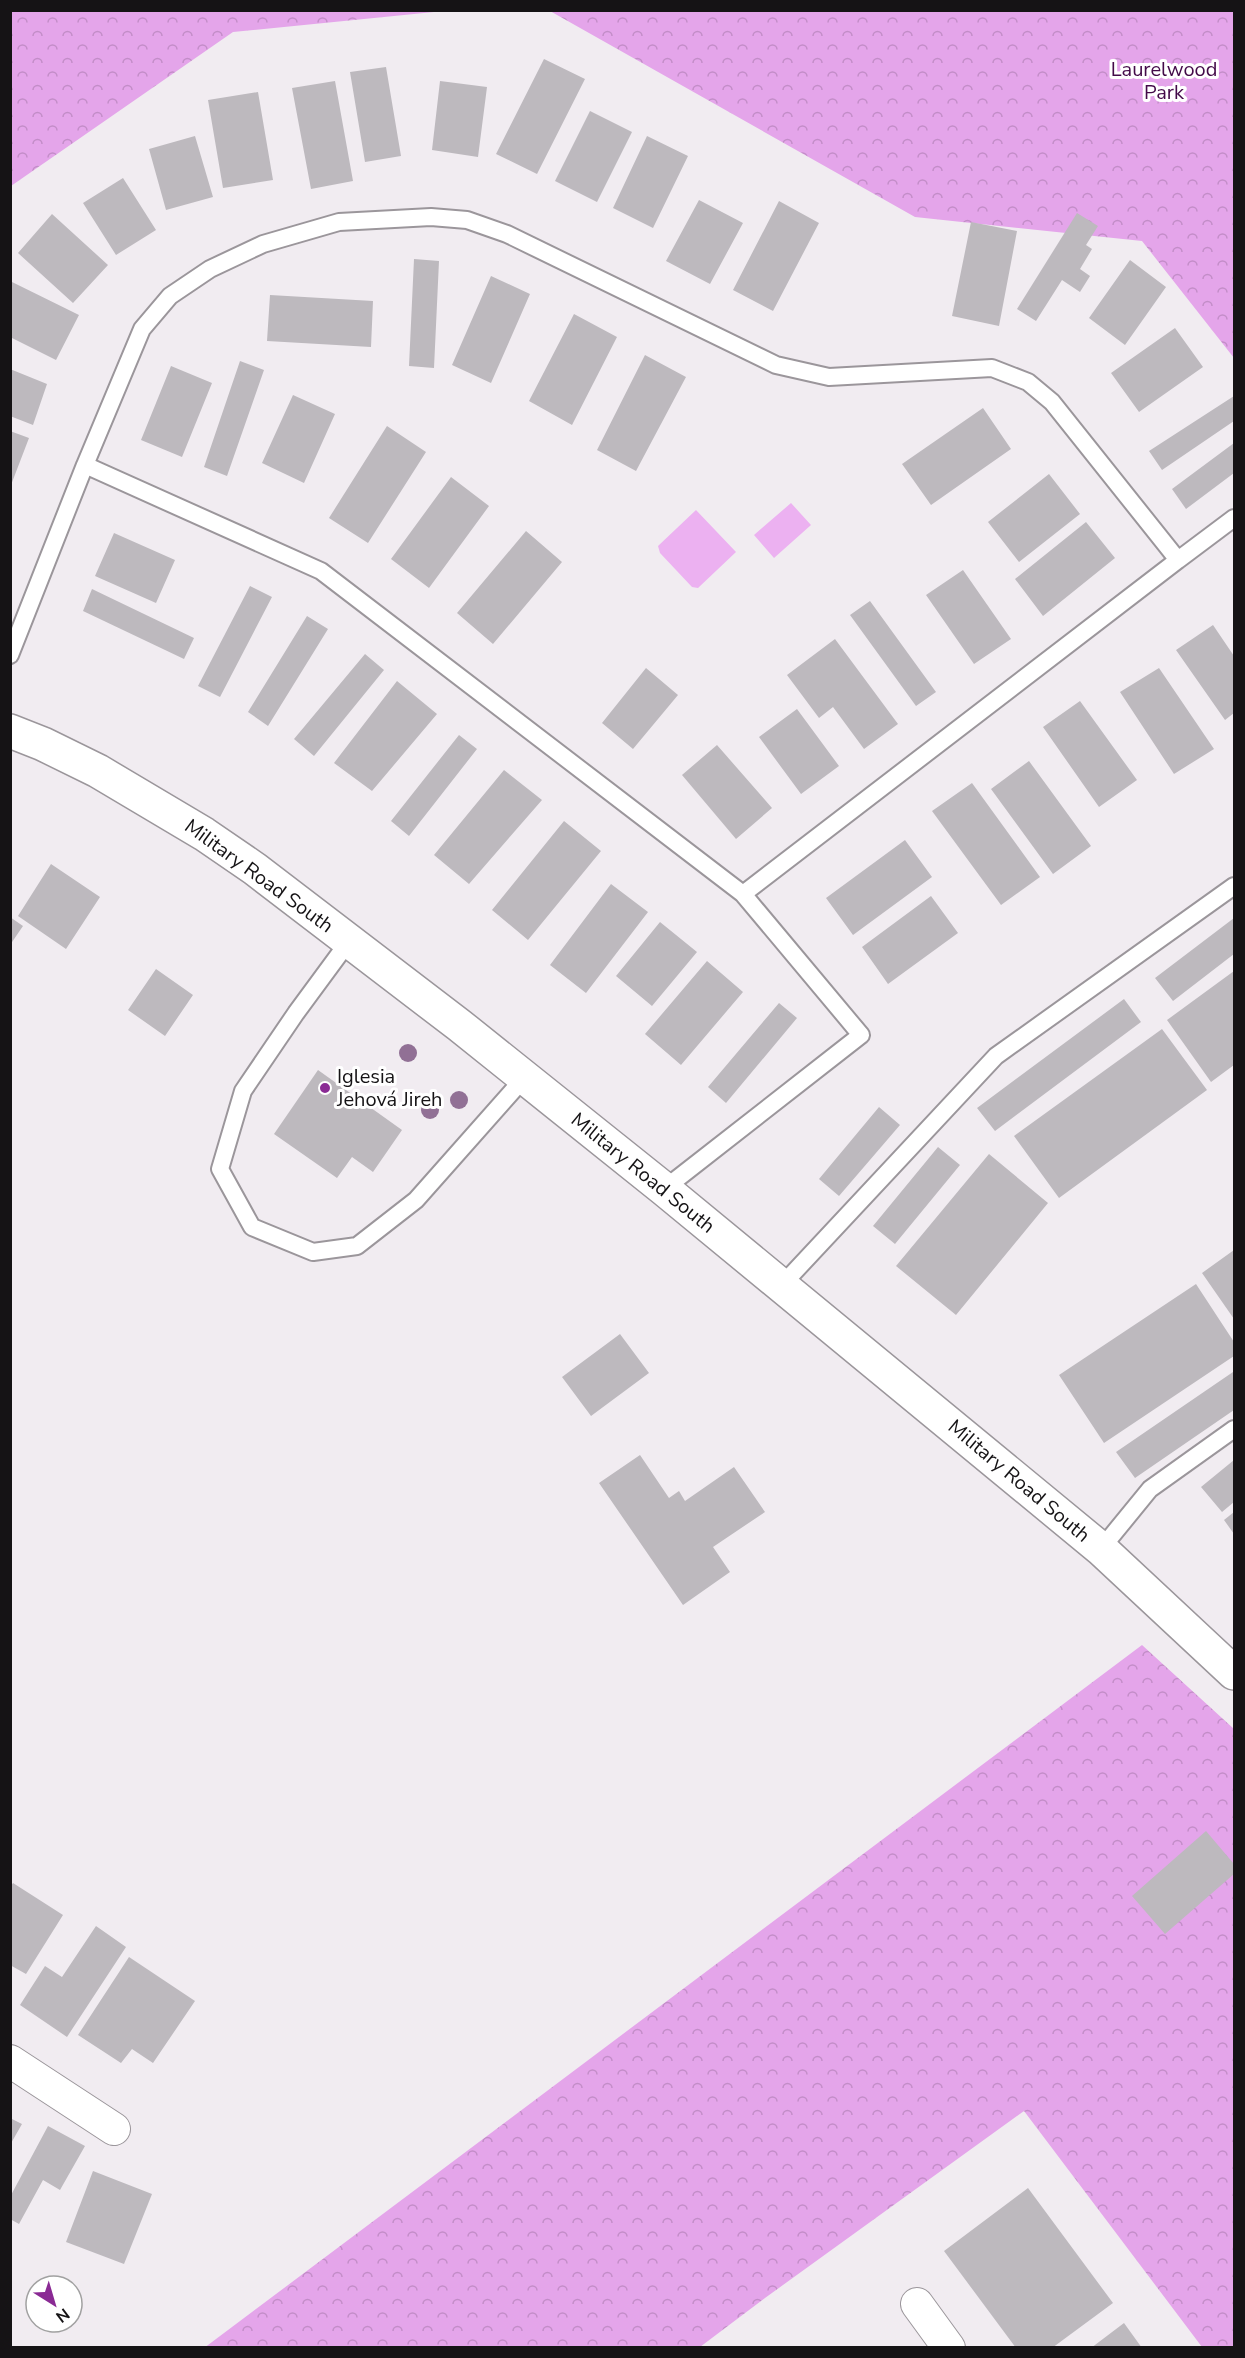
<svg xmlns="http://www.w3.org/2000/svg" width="1245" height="2358" font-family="'Nunito Sans',sans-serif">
<defs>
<pattern id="forest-crowns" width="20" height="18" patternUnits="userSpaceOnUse" patternTransform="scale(1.5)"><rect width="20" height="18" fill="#e4a5ea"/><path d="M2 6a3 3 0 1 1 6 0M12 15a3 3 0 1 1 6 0" fill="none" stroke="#c38dc8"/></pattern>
</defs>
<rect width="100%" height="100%" fill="#f1ecf1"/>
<!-- green -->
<path fill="#ecb1f1" d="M791 503 811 525 774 558 754 535Z
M696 510 736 552 698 588 692 587 660 553 658 546Z"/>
<!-- forest -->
<path fill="url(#forest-crowns)" d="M11 10H444V11L233 32 11 186Z
M550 11H1234V358L1142 241 915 217Z
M1142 1645 1234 1729V2347H1202L1024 2111 765 2298 700 2347 204 2348Z"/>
<!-- building -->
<path fill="#bdb9be" d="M544 59 585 79 537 174 496 154Z
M386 67 401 156 365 162 350 72Z
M335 81 353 181 311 189 292 88Z
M440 81 487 87 478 157 432 150Z
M258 92 273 180 223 188 208 100Z
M590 111 632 132 597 202 555 181Z
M195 136 213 197 166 210 149 149Z
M647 136 688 156 653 228 613 208Z
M123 178 156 230 116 255 83 203Z
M699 200 743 223 710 284 666 261Z
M779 201 819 223 773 311 733 290Z
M1077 213 1098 226 1086 245 1092 249 1080 269 1090 276 1080 292 1062 280 1036 321 1017 309Z
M52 214 108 265 73 303 18 253Z
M971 222 1017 231 999 326 952 316Z
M414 259 439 261 434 368 409 366Z
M1130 260 1166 287 1125 345 1089 318Z
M491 276 530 294 491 383 452 365Z
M10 281 79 315 56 360 10 337Z
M270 295 373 301 371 347 267 341Z
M574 314 617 337 572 425 529 401Z
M1175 328 1203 367 1139 412 1111 373Z
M645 355 686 377 636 471 597 450Z
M240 361 264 370 227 476 204 467Z
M171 366 212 383 182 457 141 440Z
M10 369 47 384 33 425 10 416Z
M293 395 335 414 304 483 262 463Z
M1234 396V421L1162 470 1149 451Z
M983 408 1011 449 931 505 902 464Z
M387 426 426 452 368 543 329 518Z
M10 431 29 438 11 485H10Z
M1234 443V473L1186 509 1172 489Z
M1049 474 1080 514 1019 562 988 522Z
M451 477 489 506 429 588 391 559Z
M1086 522 1115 558 1043 616 1015 579Z
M526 531 562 562 493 644 457 613Z
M114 533 175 560 156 603 95 576Z
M963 570 1011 639 974 664 926 595Z
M250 586 272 597 220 697 198 686Z
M92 589 194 638 184 659 83 611Z
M870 601 936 692 916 706 850 615Z
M307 616 328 629 268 726 248 712Z
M1213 625 1234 656V713L1225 720 1176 650Z
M835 639 898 724 864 749 833 707 819 718 787 675Z
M365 654 384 670 314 756 294 739Z
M646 668 678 695 633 749 602 723Z
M1159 668 1214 749 1174 774 1120 692Z
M397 681 437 714 372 791 334 763Z
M1080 701 1137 780 1099 807 1043 727Z
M797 709 839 766 801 794 759 737Z
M459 735 477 749 409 836 391 821Z
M717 745 772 808 736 839 682 775Z
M1029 761 1091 846 1053 874 991 789Z
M504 770 542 800 469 884 434 855Z
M972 783 1040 877 1001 905 932 811Z
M564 821 601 851 528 940 492 910Z
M905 840 932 877 853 935 826 898Z
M51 864 100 897 66 949 18 916Z
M611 884 648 912 586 993 550 965Z
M931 896 958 933 888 984 862 947Z
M10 917 23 926 10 945Z
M1234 918V954L1173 1001 1155 978Z
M660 922 697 952 652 1006 616 976Z
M707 961 743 992 681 1065 645 1034Z
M156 969 193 995 165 1036 128 1010Z
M1234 971V1065L1211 1082 1167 1020Z
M1124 999 1141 1022 995 1131 977 1108Z
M779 1003 797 1018 726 1103 708 1087Z
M1162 1029 1207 1090 1059 1198 1014 1136Z
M318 1070 402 1130 373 1172 352 1157 337 1178 274 1134Z
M879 1107 900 1125 839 1196 819 1179Z
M938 1147 960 1165 895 1244 873 1226Z
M989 1154 1048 1203 956 1315 896 1266Z
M1234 1250V1319L1202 1273Z
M1196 1284 1234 1342V1356L1104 1443 1059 1375Z
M620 1334 649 1373 591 1416 562 1377Z
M1233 1372 1234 1410 1135 1478 1116 1452Z
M640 1455 669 1498 679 1491 685 1501 734 1467 765 1512 713 1547 730 1572 683 1605 599 1483Z
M1234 1460V1502L1222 1512 1201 1487Z
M1234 1512V1534L1224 1520Z
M1206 1831 1234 1864V1874L1165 1934 1132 1896Z
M13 1883 63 1915 26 1974 10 1965V1887Z
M96 1926 126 1947 67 2037 20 2005 45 1966 62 1977Z
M129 1957 195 2001 153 2063 132 2049 121 2063 78 2035Z
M10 2118 22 2124 10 2145Z
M48 2126 85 2146 60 2190 43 2180 19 2224 10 2219V2197Z
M93 2171 152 2194 124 2264 66 2242Z
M1028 2188 1113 2303 1052 2348H1016L944 2251Z
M1124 2323 1142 2348H1091Z"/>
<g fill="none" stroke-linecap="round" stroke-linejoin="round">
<defs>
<path id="service" d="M85 465 142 329 170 296 210 269 263 244 339 222 431 217 467 220 507 234 776 365 829 377 992 368 1028 382 1052 402 1178 560 743 894
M1178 560 1234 518
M10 655 85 465 321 571 743 894 861 1035 664 1189
M349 941 296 1013 243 1091 220 1169 252 1227 313 1252 357 1246 416 1200 525 1077
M782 1285 996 1056 1234 886
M1101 1549 1150 1489 1234 1429"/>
<path id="minor" d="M10 2061 114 2129
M917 2304 949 2348"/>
<path id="secondary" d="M10 731 43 744 98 771 204 834 255 869 459 1025 664 1189 1101 1549 1234 1673"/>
</defs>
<!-- service casing -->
<use href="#service" stroke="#9b969b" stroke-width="20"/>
<!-- minor casing -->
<use href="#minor" stroke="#9b969b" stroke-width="34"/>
<!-- secondary casing -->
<use href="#secondary" stroke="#9b969b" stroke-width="36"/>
<!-- service -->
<use href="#service" stroke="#fff" stroke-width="16"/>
<!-- minor -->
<use href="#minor" stroke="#fff" stroke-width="32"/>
<!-- secondary -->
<use href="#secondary" stroke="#fff" stroke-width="33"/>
</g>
<!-- trees -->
<g fill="#917095">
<circle cx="408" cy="1053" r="9"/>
<circle cx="459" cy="1100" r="9"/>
<circle cx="430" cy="1110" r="9"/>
</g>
<!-- markers -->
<circle fill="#8a2a94" stroke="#fff" stroke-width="2" cx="325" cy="1088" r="6"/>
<g text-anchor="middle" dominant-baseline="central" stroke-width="6" stroke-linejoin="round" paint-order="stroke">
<!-- park labels -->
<g font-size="20" fill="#430a49" stroke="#fff">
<text x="1164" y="69">Laurelwood<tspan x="1164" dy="23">Park</tspan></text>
</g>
<!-- street labels -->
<g font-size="20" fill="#151315" stroke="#fff">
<text transform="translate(259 876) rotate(36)">Military Road South</text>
<text transform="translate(643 1173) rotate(39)">Military Road South</text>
<text transform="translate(1019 1481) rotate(40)">Military Road South</text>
</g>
<!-- poi labels -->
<g font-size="20" fill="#151315" stroke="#fff" text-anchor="start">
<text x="337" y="1076">Iglesia<tspan x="337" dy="23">Jehová Jireh</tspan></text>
</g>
</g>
<!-- border -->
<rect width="1245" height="2358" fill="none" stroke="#151315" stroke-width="24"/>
<!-- north arrow -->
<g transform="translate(54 2304) rotate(143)"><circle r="28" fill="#ffffff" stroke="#a1a1a1" stroke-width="1.5"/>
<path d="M0-4.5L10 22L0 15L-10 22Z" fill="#8a2a94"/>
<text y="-9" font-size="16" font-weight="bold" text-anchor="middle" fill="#151315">N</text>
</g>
</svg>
